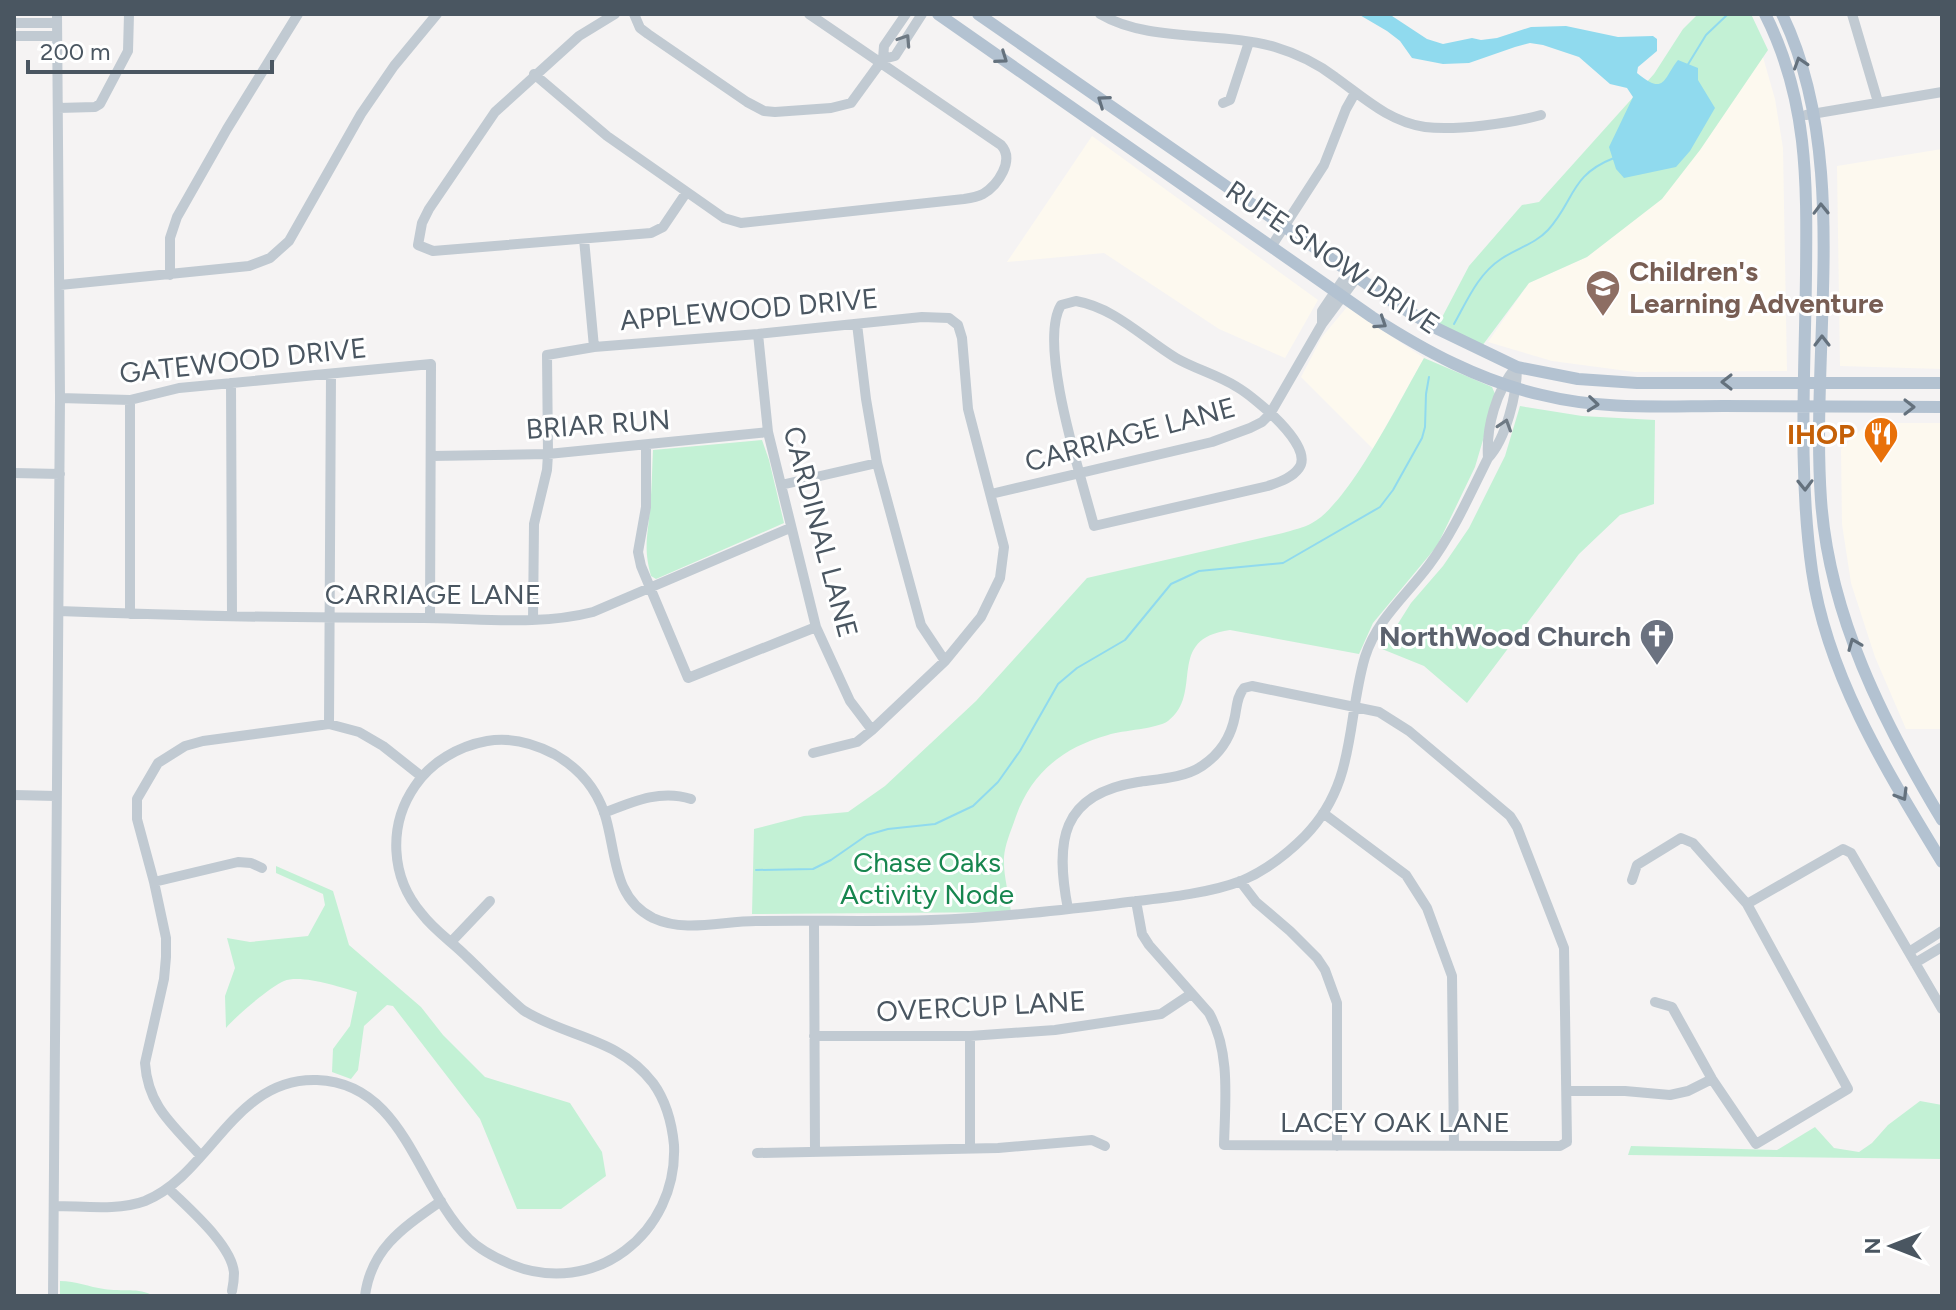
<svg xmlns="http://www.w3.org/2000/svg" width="1956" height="1310" font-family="Figtree,sans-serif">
<rect width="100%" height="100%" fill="#f5f3f3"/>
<!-- commercial -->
<path fill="#fdf9ef" d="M1763 57 1775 99 1783 148 1787 371 1635 372 1552 361 1488 342 1529 283 1587 257 1637 218 1700 150Z
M1092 136 1318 300 1285 358 1219 329 1104 253 1007 262Z
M1942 149V369L1840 366 1837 166Z
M1347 307 1424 358 1373 449 1301 377 1322 337Z
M1868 423H1942V729H1906L1875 657 1851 583 1842 524 1841 449Z"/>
<!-- green -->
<path fill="#c3f1d5" d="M1698 14H1751L1768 50 1700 150 1662 199 1587 257 1529 283 1482 346 1438 325 1469 266 1522 205 1539 202 1654 74 1683 29Z
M1424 358 1492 387 1496 396 1475 467 1437 546 1373 623 1359 654 1230 630C1164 639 1205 693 1168 721 1157 729 1123 730 1108 735 1061 748 1029 775 1014 822 1010 833 1005 845 1004 857 1003 875 1009 894 1011 912L752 914 754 829 804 816 848 812 885 786 976 701 1087 578 1283 533C1292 530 1304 528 1312 523 1349 504 1402 396 1424 358Z
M1520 406 1582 416 1655 420 1654 504 1620 515 1579 554 1467 703 1424 666 1382 649 1411 603 1443 566 1469 528 1505 456Z
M762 440 769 460 784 523 656 579 651 576C643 547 648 536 650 507 652 488 652 469 653 450Z
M276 866 333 891 349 945 421 1007 443 1035 485 1077 570 1103 602 1152 606 1176 561 1209H517L480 1119 393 1006 387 1005 364 1026 358 1070 351 1079 332 1072 333 1049 350 1026 357 992C340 987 301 974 284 981 271 986 235 1017 226 1028L225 996 235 968 227 938 250 942 308 936 325 905 323 894 276 873Z
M1920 1101 1942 1105V1159L1628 1155 1631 1146 1777 1150 1815 1127 1834 1148 1859 1152 1872 1143 1888 1125Z
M60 1281C76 1281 89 1287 104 1289 122 1292 138 1287 154 1296H60Z"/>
<!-- water -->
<path fill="#90daee" d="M1358 14H1389L1427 39 1443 44 1472 38 1481 40 1497 38 1531 27 1566 26 1618 37 1653 36 1657 39V51L1638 67 1637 73C1665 96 1663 79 1678 60L1698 68V80L1715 108 1690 151 1676 167 1624 178 1616 169 1609 147 1633 97 1627 88 1610 84 1579 57 1543 45 1530 43 1515 47 1469 63 1443 64 1412 58 1400 41 1387 31Z"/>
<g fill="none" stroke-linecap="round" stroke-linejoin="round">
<!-- stream -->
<path stroke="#90daee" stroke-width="2" d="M1687 66 1706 35 1728 14
M1454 324C1467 301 1478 274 1501 259 1517 248 1535 244 1548 230 1575 200 1570 175 1614 158
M756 870 813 869 831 860 867 835 888 829 935 824 973 806 998 782 1020 751 1058 684 1077 668 1125 640 1171 584 1199 571 1283 563 1380 507 1393 490 1422 438 1425 427 1426 394 1429 377"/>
<!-- minor -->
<path stroke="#c1cad2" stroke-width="10" d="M615 14 579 36 495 112 429 209 422 223 418 245 433 251 651 233 663 227 686 193
M634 14 640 28 648 34 747 102 764 111 775 112 831 108 851 103 883 59 884 46 906 14
M1100 14C1149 43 1220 31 1275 47 1295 53 1318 64 1335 77 1363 97 1389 122 1425 127 1456 131 1512 123 1541 115
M1852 14 1878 102
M14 23H57
M14 36H57
M883 59 895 56 922 14
M534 74 607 136 724 218 741 223 964 199C971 198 977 197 983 194 998 185 1015 160 1001 145L809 14
M1223 103 1230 100 1249 42
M58 108 95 107 100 104 128 51 129 14
M1806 115 1942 92
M584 239 594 347
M1271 247 1324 165 1346 109 1355 93
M170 275V238L177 217 227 129 298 14
M60 285 249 266 270 258 289 241 361 114 394 66 437 14
M1076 301C1115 308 1143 338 1176 358 1195 369 1218 375 1237 387 1254 397 1315 446 1299 468 1292 478 1279 482 1268 486L1094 526C1082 479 1037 344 1061 305Z
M857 324 866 399 877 463 921 625 945 661
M1322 324V311L1349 271
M758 334 768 432 816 627 850 701 872 730
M231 383 232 615
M60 398 130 400 179 388 431 364 430 618
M646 445V507L638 552 641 566 688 678 816 627
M431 456 548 454 768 432
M1488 458C1486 427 1496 391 1516 367
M14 473 60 474
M781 485 877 463
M991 494 1212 442 1250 428 1262 422 1270 414 1322 324 1357 277
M59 611C180 616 302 618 424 618 480 618 539 626 593 612L790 528
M130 614V400
M533 620 534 524 547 470 548 454 547 355 594 347 758 334 922 317 949 318 958 325 962 338 968 409 1004 547 1000 578 981 617 945 661 872 730 857 742 813 753
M329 724 331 374
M14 795 56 796
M604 813C632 802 660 789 691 799
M1323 813 1406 875 1427 908 1452 976 1454 1146
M1632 880 1637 865 1681 838 1693 843 1747 904 1848 1089 1756 1144 1712 1079 1672 1007 1655 1002
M1240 881 1256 902 1290 931 1317 958 1325 970 1337 1003V1146
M154 882 238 862 251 863 262 868
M1747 904 1843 849 1851 853 1942 1009
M1068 909C1055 842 1060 794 1138 782 1159 779 1184 778 1202 766 1220 754 1231 737 1235 716 1237 706 1237 696 1244 688L1252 686 1379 712 1409 731 1510 816 1517 827 1564 948 1567 1142 1560 1146 1224 1145C1225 1102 1231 1052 1209 1013L1149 945 1142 934 1136 901
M814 921 815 1151
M451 942 490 901
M1909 952 1942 931
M1915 963 1942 947
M814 1036H970L1055 1030 1161 1014 1191 994
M970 1036V1148
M1567 1091H1625L1670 1095 1688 1091 1712 1079
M757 1153 998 1148 1092 1140 1105 1146
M200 1155C172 1124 148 1106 145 1063L164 979 166 957V938L154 882 137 819V799L158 763 185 746 203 741 329 724 359 732 383 746 421 776
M169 1189C188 1208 232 1245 234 1273 234 1279 233 1286 232 1291
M55 1206C83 1206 118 1211 145 1201 211 1174 234 1077 317 1080 405 1083 417 1188 469 1239 480 1250 496 1258 510 1264 594 1299 678 1233 674 1145 672 1124 666 1101 653 1083 618 1037 567 1038 523 1010 503 993 485 974 466 956 452 942 434 930 422 914 390 877 388 825 415 786 431 762 459 746 487 741 510 737 533 743 554 754 577 767 595 787 604 812 617 850 611 897 653 918 685 933 722 921 756 921 815 920 873 922 931 920 992 918 1053 911 1113 904 1152 899 1205 895 1241 881 1265 871 1287 854 1305 836 1357 783 1346 721 1365 657 1377 619 1406 596 1429 565 1453 533 1470 494 1488 458 1506 439 1517 394 1517 367
M53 1296 60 398 57 14
M365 1296C371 1248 404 1227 441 1201"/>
<!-- major -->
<path stroke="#b3c2d1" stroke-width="12" d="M938 14 1372 317C1425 351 1480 381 1542 395 1602 410 1662 406 1723 406 1796 406 1869 407 1942 407
M978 14 1396 304 1438 329 1517 367 1578 379 1637 383H1942
M1765 14C1808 99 1807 181 1806 274 1805 372 1798 473 1812 571 1827 676 1888 773 1942 862
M1782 14C1852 159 1810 343 1821 500 1829 615 1883 722 1942 820"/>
</g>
<!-- one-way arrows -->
<defs><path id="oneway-chevron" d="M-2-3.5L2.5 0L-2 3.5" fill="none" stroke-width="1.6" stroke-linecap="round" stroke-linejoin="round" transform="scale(2)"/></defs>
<g stroke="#6e7983">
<use href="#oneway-chevron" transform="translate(905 40) rotate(-57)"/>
<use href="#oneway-chevron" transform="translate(1505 425) rotate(-72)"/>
</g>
<g stroke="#64717d">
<use href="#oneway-chevron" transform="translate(1002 58) rotate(35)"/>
<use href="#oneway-chevron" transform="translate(1800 63) rotate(-108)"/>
<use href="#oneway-chevron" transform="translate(1103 101) rotate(-145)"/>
<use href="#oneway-chevron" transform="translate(1821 209) rotate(-91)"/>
<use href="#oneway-chevron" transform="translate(1381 323) rotate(33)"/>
<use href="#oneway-chevron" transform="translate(1822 341) rotate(-90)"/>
<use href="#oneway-chevron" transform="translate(1727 382) rotate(-180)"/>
<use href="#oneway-chevron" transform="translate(1593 404) rotate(6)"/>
<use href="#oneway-chevron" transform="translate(1909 407)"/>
<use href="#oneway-chevron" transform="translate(1805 485) rotate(89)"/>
<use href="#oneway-chevron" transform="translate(1854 644) rotate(-112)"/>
<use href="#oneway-chevron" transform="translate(1902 795) rotate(59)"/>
</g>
<!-- icons -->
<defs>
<symbol id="school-pin" viewBox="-11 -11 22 30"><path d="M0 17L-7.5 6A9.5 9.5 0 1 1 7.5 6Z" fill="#8d6e63" stroke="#fff"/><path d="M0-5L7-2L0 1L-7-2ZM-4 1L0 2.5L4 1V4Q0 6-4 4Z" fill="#fff"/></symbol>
<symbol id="restaurant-pin" viewBox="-11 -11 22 30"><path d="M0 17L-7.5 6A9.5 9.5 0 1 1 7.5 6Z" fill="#e8710a" stroke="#fff"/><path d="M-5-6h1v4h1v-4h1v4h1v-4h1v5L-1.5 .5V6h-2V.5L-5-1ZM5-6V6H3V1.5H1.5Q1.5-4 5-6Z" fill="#fff"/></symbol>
<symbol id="church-pin" viewBox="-11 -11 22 30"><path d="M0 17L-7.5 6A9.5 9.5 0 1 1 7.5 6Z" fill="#6b7280" stroke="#fff"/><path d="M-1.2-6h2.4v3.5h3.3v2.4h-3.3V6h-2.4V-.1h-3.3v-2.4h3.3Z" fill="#fff"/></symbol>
</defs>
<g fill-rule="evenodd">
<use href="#school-pin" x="1583" y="267" width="40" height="54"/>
<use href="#restaurant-pin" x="1861" y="414" width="40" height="54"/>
<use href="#church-pin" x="1637" y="616" width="40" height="54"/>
</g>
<g text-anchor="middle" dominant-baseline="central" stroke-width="6" stroke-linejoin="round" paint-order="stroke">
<!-- street labels -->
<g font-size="28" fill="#4a5661" stroke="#fff">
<text transform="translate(1333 257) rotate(34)">RUFE SNOW DRIVE</text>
<text transform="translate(749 309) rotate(-5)">APPLEWOOD DRIVE</text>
<text transform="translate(243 360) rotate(-6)">GATEWOOD DRIVE</text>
<text transform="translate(598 424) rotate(-4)">BRIAR RUN</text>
<text transform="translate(1130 434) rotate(-15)">CARRIAGE LANE</text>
<text transform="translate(821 532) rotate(75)">CARDINAL LANE</text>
<text x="433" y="594">CARRIAGE LANE</text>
<text transform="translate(981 1006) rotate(-3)">OVERCUP LANE</text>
<text x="1395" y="1122">LACEY OAK LANE</text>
</g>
<!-- education labels -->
<g font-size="28" font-weight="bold" fill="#785e54" stroke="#fff" text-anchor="start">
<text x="1629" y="271">Children's<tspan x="1629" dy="32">Learning Adventure</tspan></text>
</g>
<!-- food labels -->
<g font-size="28" font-weight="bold" fill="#c56008" stroke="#fff" text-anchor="end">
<text x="1855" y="434">IHOP</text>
</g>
<!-- worship labels -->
<g font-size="28" font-weight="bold" fill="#5b616d" stroke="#fff" text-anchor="end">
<text x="1631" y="636">NorthWood Church</text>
</g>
<!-- park labels -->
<g font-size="28" fill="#17864f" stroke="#fff">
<text x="927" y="862">Chase Oaks<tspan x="927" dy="32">Activity Node</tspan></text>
</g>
</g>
<!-- border -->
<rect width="1956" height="1310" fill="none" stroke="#4a5661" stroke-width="32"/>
<!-- north arrow -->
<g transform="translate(1892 1246) rotate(270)" stroke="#ffffff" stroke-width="6" paint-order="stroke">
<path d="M0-6L14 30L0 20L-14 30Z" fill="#4a5661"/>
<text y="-12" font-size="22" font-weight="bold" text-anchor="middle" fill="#4a5661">N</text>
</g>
<!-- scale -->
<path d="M28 60v12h244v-12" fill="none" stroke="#4a5661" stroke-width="4"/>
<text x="40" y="60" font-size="24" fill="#4a5661" stroke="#ffffff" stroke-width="6" paint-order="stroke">200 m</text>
</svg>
